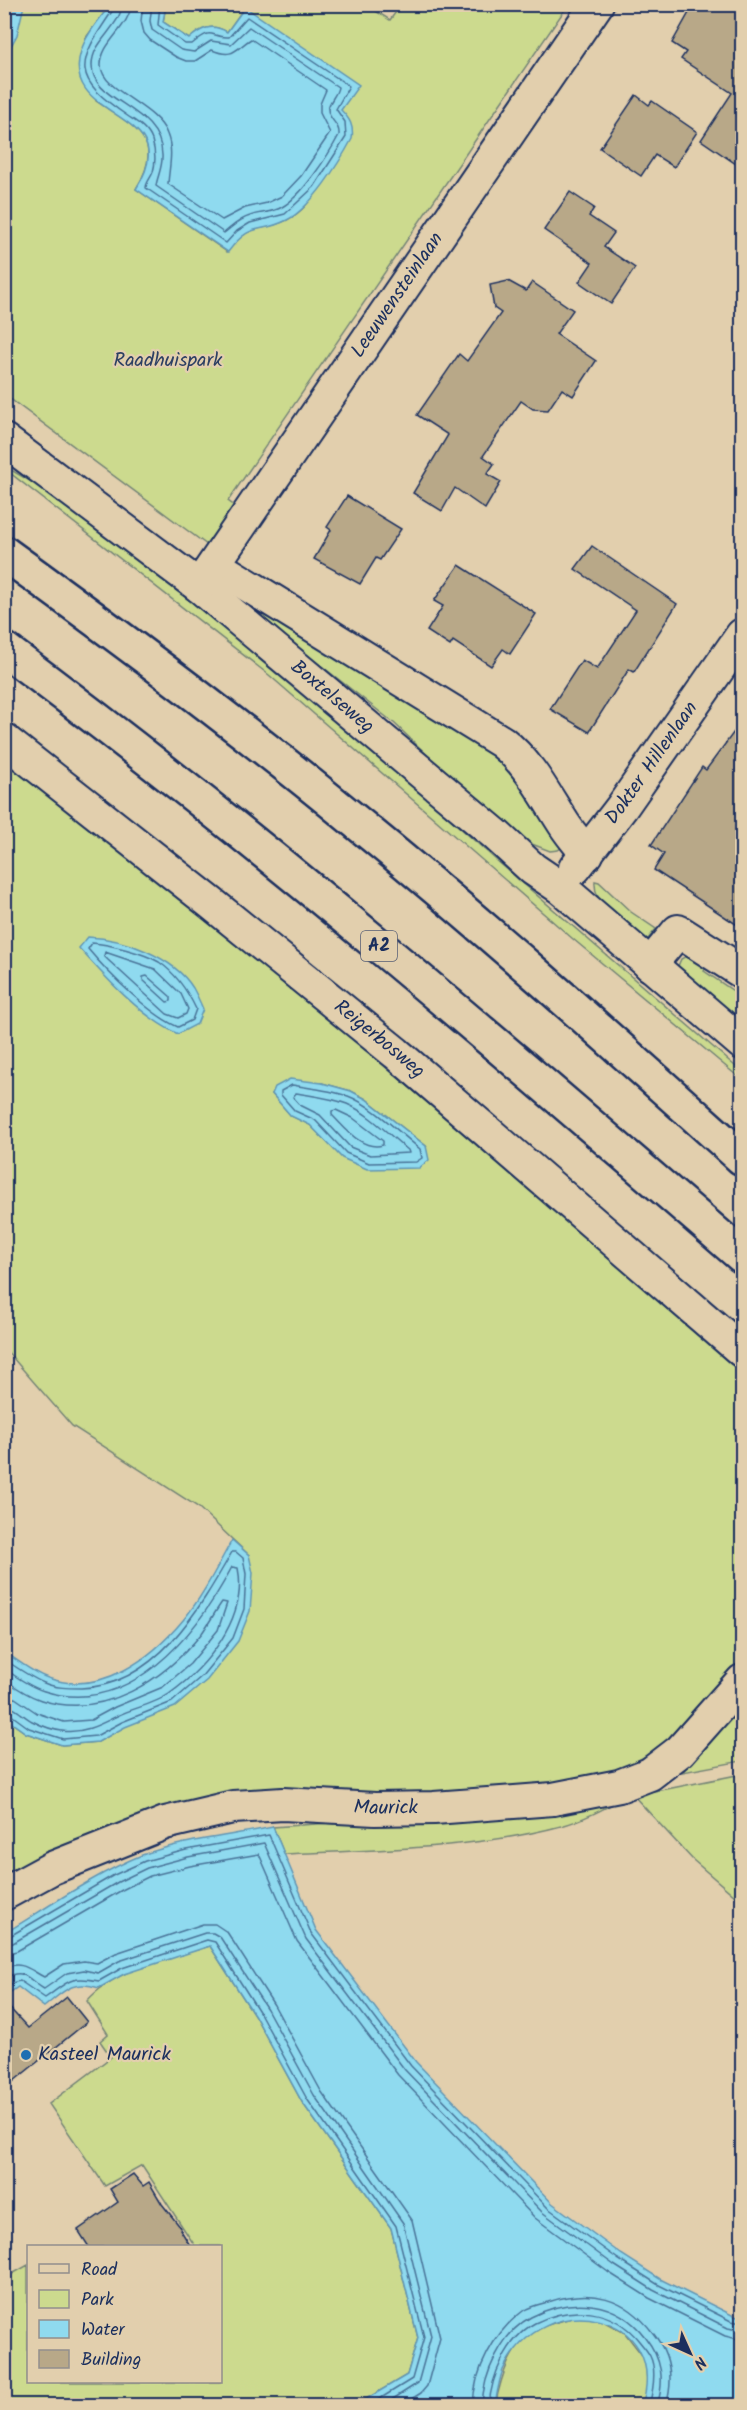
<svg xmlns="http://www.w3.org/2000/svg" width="747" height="2410" font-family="Kalam,sans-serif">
<rect width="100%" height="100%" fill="#e2cfad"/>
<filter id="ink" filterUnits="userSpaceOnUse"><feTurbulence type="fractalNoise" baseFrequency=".0167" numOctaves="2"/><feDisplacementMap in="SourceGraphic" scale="12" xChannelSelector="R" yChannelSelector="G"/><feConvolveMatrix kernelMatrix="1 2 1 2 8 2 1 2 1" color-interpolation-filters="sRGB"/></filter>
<g filter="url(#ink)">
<!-- green -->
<path fill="#ccda8e" stroke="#748476" stroke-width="1.5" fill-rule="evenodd" d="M4 5H110L85 39 96 101C134 127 167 139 136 189L227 252C252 220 258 234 287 220 326 200 331 147 341 110L244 8 227 32C212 23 201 28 189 39L163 22 166 5H366L390 20 401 5H568L228 501 236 507 207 545 5 395Z
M4 466 37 485 222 625 344 724 495 859 742 1072V1080L573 939 269 675 5 469Z
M243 591 508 762 565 845 558 850 550 851 524 841 442 769 394 723 238 600Z
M5 760 203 913 742 1368V1666L662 1748 599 1780 517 1794 280 1795 5 1885V1718L26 1733 62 1745 98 1742 124 1727 249 1555 198 1507 72 1426 5 1349ZM322 1083 351 1091 366 1099 426 1146 342 1157 310 1125 291 1116 272 1094Z
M595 881 599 882 631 912 656 929 648 939 643 940C625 925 593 907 595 881Z
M688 955 708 963 704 971 742 997V1024L681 974 678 966 681 959Z
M742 1697V1761L683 1772 711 1733Z
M742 1774V1902L693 1860 632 1794C610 1805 585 1820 561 1826 476 1849 373 1850 284 1854L273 1827 544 1808 667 1789Z
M210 1946 255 2016 302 2102 391 2228 418 2338 407 2375 356 2405 5 2406V2278L28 2265V2382H220V2246H195L142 2165 105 2186 49 2104 111 2057 100 2041 108 2034 87 2001C116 1968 168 1959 210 1946Z
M574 2317 599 2319 625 2333 645 2359 648 2389 642 2405 495 2406C501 2378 510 2343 538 2329 549 2323 563 2321 574 2317Z"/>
<!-- water -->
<path fill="#8fdaef" stroke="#6196b5" stroke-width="1.5" d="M5 4 24 5 17 35 5 57Z
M110 5H166L163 22 189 39C201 28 212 23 227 32L245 7 359 85 341 110C350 119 354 126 352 139 339 163 312 207 287 220 258 235 252 220 228 252L136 189C188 109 58 122 81 51 86 34 100 19 110 5Z
M88 937C123 938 174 957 193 988 197 995 200 1002 203 1009L197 1024 178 1034C141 1017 106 978 79 948Z
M290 1079 322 1083 351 1091 366 1099 426 1146 429 1160 419 1168 367 1169 342 1158 310 1125 291 1116 272 1094 275 1087Z
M232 1540 249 1555 253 1573 250 1611 238 1641 207 1680 175 1707 125 1727 98 1742 62 1745 26 1733 5 1718V1652C18 1661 33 1673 48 1678 101 1697 152 1658 184 1619 203 1596 217 1567 232 1540Z
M273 1827 316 1930 416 2062 552 2203 621 2254 660 2279 734 2316 742 2318V2405H642C671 2313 544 2283 503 2370 499 2380 497 2394 495 2405H356L407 2375 418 2338 391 2228 302 2102 255 2016 210 1946 124 1974 99 1988C72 1979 64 1991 44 2007L18 1987 5 1996V1933C48 1907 95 1874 142 1855 182 1840 230 1836 273 1827Z"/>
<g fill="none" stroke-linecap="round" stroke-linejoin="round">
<!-- shore -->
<path stroke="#497398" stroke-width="1.5" d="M114 4 113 10C75 65 71 77 129 117 138 123 148 129 152 140 155 150 156 162 153 172 151 178 146 182 146 188L226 243 237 231 250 223 285 214 314 187 346 137 345 122 336 109 349 86 247 17 229 37C208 38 215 25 192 44H185L158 25 160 4
M122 4C121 27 92 41 92 65 91 103 161 106 162 155 163 167 157 177 156 186L224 233C232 227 239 219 250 216 261 212 272 213 282 207 302 196 328 156 339 135 340 123 328 120 328 109 329 101 337 95 338 87L249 27 231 44 211 41 194 52 181 50 152 30 150 21 152 4
M131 4C130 28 100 42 101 66 102 91 157 106 167 134 174 151 169 167 168 184L222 220 245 208 267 203 282 196 301 176 330 133 320 113V104L326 90 251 39C235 49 234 59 212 50L195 61H186L176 57 150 40 144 33 141 21 143 4
M92 943C109 944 144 953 159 962 175 973 188 992 196 1009L192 1020 178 1027C150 1015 108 973 88 949Z
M105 952 155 969 181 994 188 1009 186 1014 178 1018 167 1014 108 960 104 956Z
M147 976 171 997V1001L167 1002 143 980V977Z
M292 1085C311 1088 330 1090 348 1096 372 1105 400 1133 420 1149L422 1158 416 1162 369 1163 346 1153 315 1120 295 1111 281 1095V1091Z
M296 1093C313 1096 331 1098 347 1104 370 1114 389 1135 408 1150L409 1153 370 1155 350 1147 320 1115 300 1105 293 1097Z
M336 1110 353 1118 383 1141V1145C362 1151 346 1129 332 1115V1111Z
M4 1659C17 1668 30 1677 44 1683 55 1688 69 1688 81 1688 155 1686 200 1609 232 1552H236L243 1558 246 1574 244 1609 233 1638 202 1676 172 1702 122 1722 96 1736 63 1739 29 1728 10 1714 4 1713
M4 1668C16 1677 31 1687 44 1691 130 1718 197 1634 232 1567L238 1568C248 1618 207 1667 169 1694 155 1704 134 1708 119 1715 101 1724 84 1734 62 1731 53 1730 40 1725 32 1721 22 1716 16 1706 4 1706
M4 1679C15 1687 29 1696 41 1700 104 1720 164 1680 202 1633 209 1623 215 1612 222 1602L227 1603 218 1630 190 1664 163 1687 115 1707 91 1720 64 1722 37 1713 15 1698 4 1697
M4 1937 10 1936 114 1875 145 1861 186 1850 269 1835 311 1933 411 2066 548 2208 618 2259 657 2284 731 2321 742 2323
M4 1945 13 1943 118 1882 147 1868 188 1857 264 1843 306 1939 405 2070 542 2212 614 2265 653 2290 728 2328 742 2331
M4 1954 17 1951 122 1890 150 1876 190 1866 259 1854 297 1941 398 2075 535 2218 608 2272 649 2298 725 2336 742 2340
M4 1968C22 1960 30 1970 44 1977L64 1964 84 1961 97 1963 116 1953 203 1924H215L227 1932 274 2005 321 2091 412 2220 440 2338 427 2386 421 2393 400 2406
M4 1979C24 1966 28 1980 44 1989L67 1973 84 1970 98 1973 119 1961 205 1933H213L220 1937 267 2009 314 2095 403 2223 431 2336 418 2383 382 2406
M4 1988 15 1982 20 1981 45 1998C68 1982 69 1975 99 1981L122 1968 207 1940 215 1942 260 2013 307 2099 396 2226 424 2337 412 2379 368 2406
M473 2406C474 2369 494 2333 523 2311 530 2306 540 2304 548 2302 591 2288 625 2296 653 2333 670 2354 674 2379 666 2406
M482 2406C483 2374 502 2332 531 2317 572 2296 617 2300 645 2337 662 2359 665 2380 657 2406
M489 2406C491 2377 507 2338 535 2323 571 2305 613 2308 639 2341 642 2345 647 2350 650 2356 657 2370 653 2391 649 2406"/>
</g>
<!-- building -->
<path fill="#b8a888" stroke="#1b2f5e" stroke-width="1.5" d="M694 4H742V168L701 140 732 93 681 59 686 52 672 43Z
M636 95 649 105 652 101 697 132 674 167 655 155 641 176 600 148Z
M570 192 594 208 589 216 614 233 604 247 635 268 611 304 579 282 592 263 544 230Z
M508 281 526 291 532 282 573 310 556 334 596 361 573 396 562 389 548 410 533 409 521 401 483 456 494 464 487 474 501 482 485 509 455 488 442 511 413 493 448 435 417 415 459 354 467 361 501 313 494 308 490 285Z
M347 496 401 529 380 560 376 558 360 584 314 559 331 530 327 527Z
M592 546 677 604 634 672 629 669 589 732 550 709 582 660 597 669 636 610 575 569Z
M459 565 536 614 510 654 503 649 491 666 453 641 450 646 427 631 443 606 434 601Z
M742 721V928L654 870 664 854 651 845 702 767 706 770Z
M67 1997 87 2022 4 2089V2002L28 2028Z
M133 2174 143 2186 149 2182 162 2204 181 2228 180 2229 191 2247H89L78 2230 118 2202 110 2189Z"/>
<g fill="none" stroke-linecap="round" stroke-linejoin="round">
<defs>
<g id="minor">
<path id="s1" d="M4 440 199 586 495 834 533 869 561 888 742 1043"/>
<path d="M215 565 502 742C530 764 545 795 564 824 571 835 580 845 587 854"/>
<path id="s2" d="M199 586 597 4"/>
<path id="s3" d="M4 740 211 903 396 1053 742 1351"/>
<path id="s4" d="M575 868 622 807 742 635"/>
<path d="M650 965 678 931 742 972"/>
<path id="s5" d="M4 1894 52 1868 165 1823 233 1807 283 1804 375 1809 434 1808 553 1799 619 1786 650 1774 680 1751 742 1681"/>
</g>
<path id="highway" d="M4 553C123 639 242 728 355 821 488 929 615 1044 742 1158
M4 649C260 839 502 1048 742 1256"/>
</defs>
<!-- minor casing -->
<use href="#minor" stroke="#1b2f5e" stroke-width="36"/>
<!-- highway casing -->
<use href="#highway" stroke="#1b2f5e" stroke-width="38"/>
<!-- minor -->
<use href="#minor" stroke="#e2cfad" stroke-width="32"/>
<!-- highway -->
<use href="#highway" stroke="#e2cfad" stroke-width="33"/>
</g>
</g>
<!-- markers -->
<circle fill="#1f6fb2" stroke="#e2cfad" stroke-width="2" cx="26" cy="2055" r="6"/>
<g text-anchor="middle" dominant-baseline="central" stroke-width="4.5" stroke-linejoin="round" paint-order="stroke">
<!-- shield labels -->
<rect fill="#e2cfad" stroke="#575f76" stroke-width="1.5" x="361" y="931" width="36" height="30" rx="4.5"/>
<g font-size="18" font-weight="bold" fill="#1b2f5e">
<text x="379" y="946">A2</text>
</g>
<!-- street labels -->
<g font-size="20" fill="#1b2f5e" stroke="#e2cfad">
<text stroke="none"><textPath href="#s2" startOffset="352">Leeuwensteinlaan</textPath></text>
<text stroke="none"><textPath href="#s1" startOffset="417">Boxtelseweg</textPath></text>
<text stroke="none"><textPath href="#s4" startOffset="130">Dokter Hillenlaan</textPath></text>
<text stroke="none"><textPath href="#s3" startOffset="480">Reigerbosweg</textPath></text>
<text stroke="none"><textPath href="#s5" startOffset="399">Maurick</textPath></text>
</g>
<!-- park labels -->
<g font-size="20" fill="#2d4063" stroke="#e2cfad">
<text x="168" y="361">Raadhuispark</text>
</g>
<!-- poi labels -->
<g font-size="20" fill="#1b2f5e" stroke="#e2cfad" text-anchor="start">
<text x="38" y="2055">Kasteel Maurick</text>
</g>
</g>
<!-- margin -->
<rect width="747" height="2410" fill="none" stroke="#e2cfad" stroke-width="24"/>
<rect x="12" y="12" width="723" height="2386" fill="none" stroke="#1b2f5e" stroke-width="2" filter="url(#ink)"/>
<!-- legend -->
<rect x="27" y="2245" width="195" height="138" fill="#e2cfad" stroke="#928f8d" stroke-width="1.5"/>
<rect x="39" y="2264" width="30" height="9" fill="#e2cfad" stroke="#928f8d" stroke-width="1.5"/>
<text x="81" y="2275" font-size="18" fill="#1b2f5e">Road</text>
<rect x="39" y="2290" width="30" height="18" fill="#ccda8e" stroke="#928f8d" stroke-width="1.5"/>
<text x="81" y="2305" font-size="18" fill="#1b2f5e">Park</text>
<rect x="39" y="2320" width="30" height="18" fill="#8fdaef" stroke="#928f8d" stroke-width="1.5"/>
<text x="81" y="2335" font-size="18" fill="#1b2f5e">Water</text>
<rect x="39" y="2350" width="30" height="18" fill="#b8a888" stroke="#928f8d" stroke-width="1.5"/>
<text x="81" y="2365" font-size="18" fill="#1b2f5e">Building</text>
<!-- north arrow -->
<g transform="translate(690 2353) rotate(135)" stroke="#e2cfad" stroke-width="4.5" paint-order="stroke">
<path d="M0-4.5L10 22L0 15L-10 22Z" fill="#1b2f5e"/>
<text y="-9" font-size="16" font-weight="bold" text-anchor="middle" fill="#1b2f5e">N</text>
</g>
</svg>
